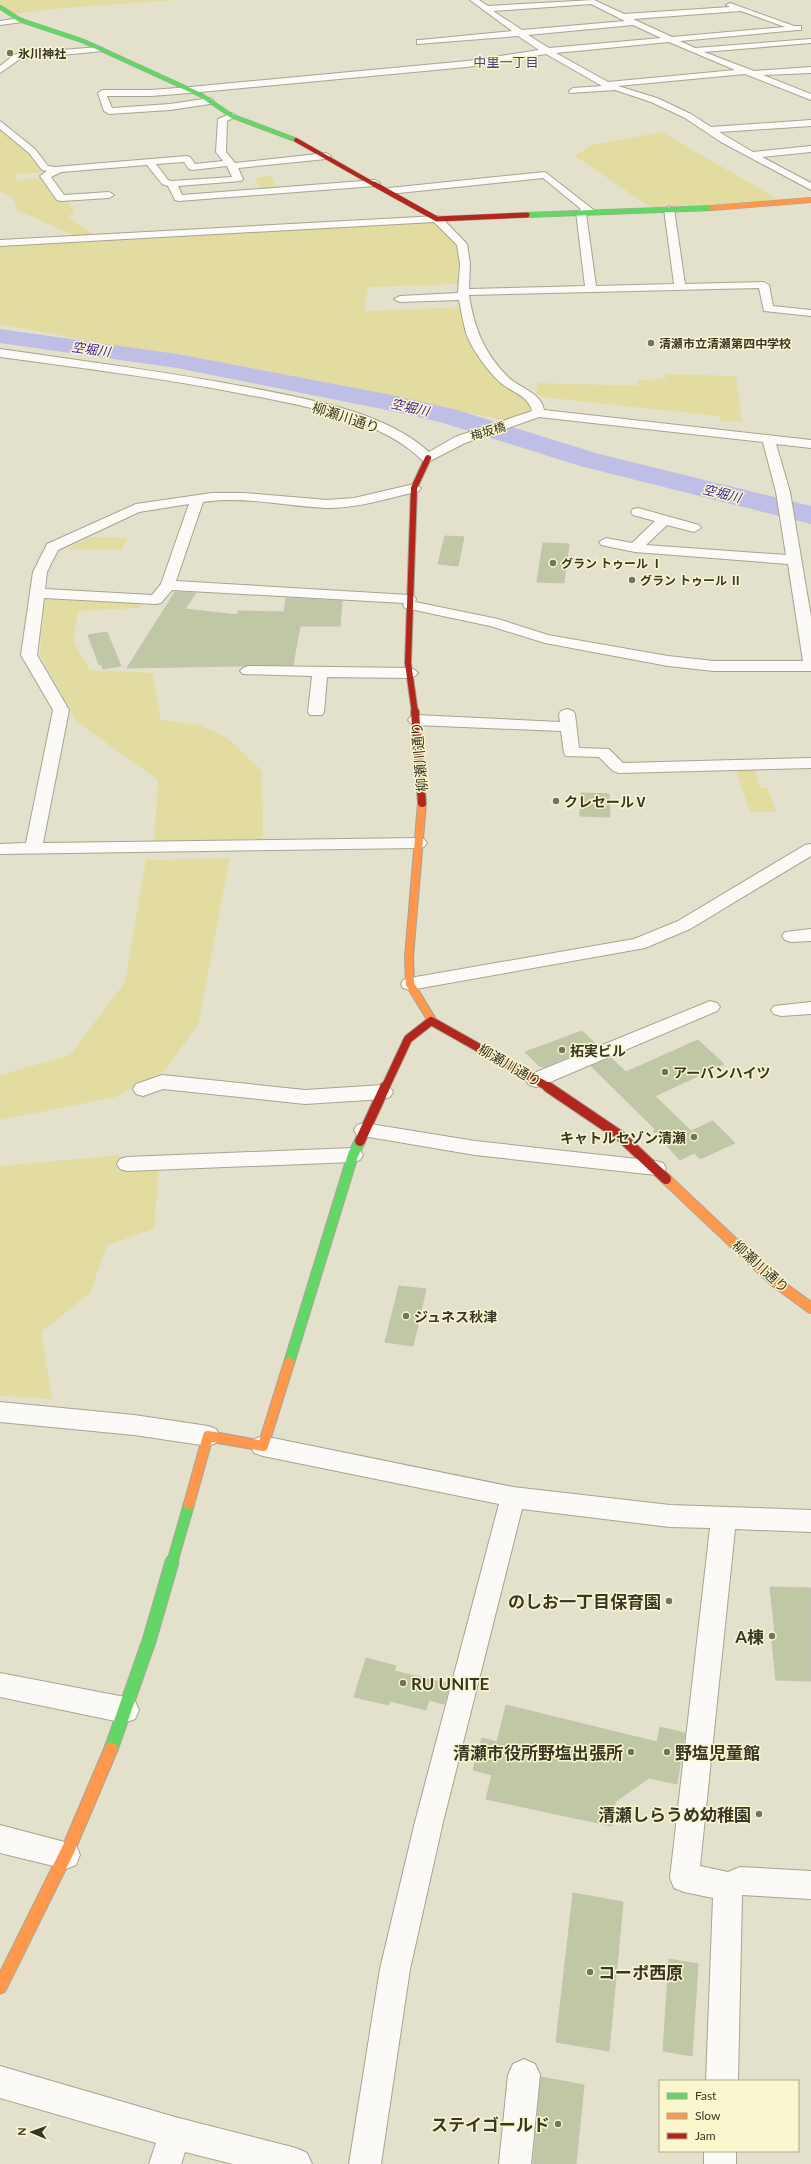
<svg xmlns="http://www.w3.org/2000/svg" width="811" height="2164" font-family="Lato,'Noto Sans JP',sans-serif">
<rect width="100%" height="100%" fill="#e3e1cb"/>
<!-- green -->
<path fill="#e2dca1" d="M0 0H176L64 8 15 14 0 3Z
M0 125 12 134 40 168 48 171 13 175 19 180 41 178 53 197 69 202 74 211 68 217 97 236 77 237 17 210 14 199 0 191Z
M662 132 784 203 749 206 650 207 575 156 591 145Z
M271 176 277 191 261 192 255 178Z
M437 219 462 244 464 284 368 287 364 311 466 307 488 361 530 397 538 413 516 422 0 324V243Z
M664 374 736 376 742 422 721 421 718 416 542 397 536 393 538 383 639 386 637 380 666 379Z
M90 537 127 538 122 550 67 549Z
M43 599 143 603 139 608 78 611 73 641 90 670 152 673 161 720 199 725 226 737 262 771 263 840 154 844 158 780 77 722 40 655Z
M754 769 760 788H767L776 812H750L736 770Z
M230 858 198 1025 164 1071 116 1097 0 1120V1075L70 1055 125 982 146 860Z
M120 1155 117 1171 159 1170 154 1229 107 1245 90 1293 41 1332 52 1399 0 1396V1166Z"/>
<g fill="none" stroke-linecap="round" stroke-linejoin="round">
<!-- river -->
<path fill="#bebee6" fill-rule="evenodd" d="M0 329 177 354 397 396 457 410 599 454 811 506V524L580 466 440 422 397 412 177 368 0 343Z"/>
</g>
<!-- building -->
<path fill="#c0c7a4" stroke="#c2c3b3" d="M445 536 464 537 458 566 438 564Z
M543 543 569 544 564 583 537 582Z
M175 592 196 593 185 609 238 615V611L284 612 286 598 342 601 340 626H300L293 665 127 668Z
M107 632 121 666 103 669 101 664 99 665 88 635Z
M581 793 609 794 610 817 580 816Z
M582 1031 597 1045 544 1067 539 1066 525 1052Z
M698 1040 724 1064 655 1096 691 1131 713 1121 735 1143 700 1159 694 1153 680 1160 653 1131 656 1130 591 1066 611 1058 626 1072Z
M399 1286 426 1289 413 1346 385 1342Z
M770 1587 811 1588V1681L776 1680 771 1633H775Z
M366 1658 396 1666 394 1671 450 1684 444 1704 429 1700 426 1710 390 1701 389 1705 354 1697Z
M506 1705 657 1742 660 1727 685 1733 677 1784 649 1778 615 1802 612 1826 486 1799 492 1775 473 1770 482 1738 497 1742Z
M573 1893 623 1902 609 2051 556 2042Z
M669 1959 698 1964 692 2056 663 2051Z
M541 2077 584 2085 576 2164H533Z"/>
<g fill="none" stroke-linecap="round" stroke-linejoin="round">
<defs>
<path id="street" d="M470 0H479L488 6 594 0 624 14 730 7 726 5 730 3 794 26H801V30H798L680 41 695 48 811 39V43L704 52 754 71 811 67V73L763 75 811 94V100L745 74 618 86 657 98 691 114 711 127 811 120V126L719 132 753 152 811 146V152L762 157 811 183V190L721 142 685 118 651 102 615 90 570 93 569 91 573 88 602 86 546 54 467 67 190 93 151 96H107L112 108 170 104 210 98 214 101 210 104 170 110 109 114 104 111 98 93 102 90H151L190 87 467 61 539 50 518 36 417 44V40H420L512 31ZM591 4 625 21 522 30 493 11ZM741 11 785 27 672 37 633 19ZM633 25 661 38 549 48 528 35ZM669 42 735 70 608 82 556 53Z
M20 18 24 20 23 22 0 25V21Z
M100 47 104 49 103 51 20 59 0 73V66L14 55 22 53Z
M232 113 237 116 227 121 226 152 235 163 326 153 331 156 326 159 238 168 243 179 241 181 178 186 182 195 375 180 380 183 375 186 179 201 175 200 168 186 162 184 147 165 61 172 51 177 64 195 109 192 114 195 109 198 61 201 57 200 40 176 47 171 42 170 29 153 0 129V121L35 149 48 166 55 167 187 156 190 157 195 164 223 161 216 152 218 119ZM184 162 189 169 192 170 227 166 232 177 172 181 168 180 156 164Z
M545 172 595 211 590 214 586 213 596 286 674 284 664 209 669 206 674 209 685 284 764 282 769 285 773 306 811 310V316L764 311 759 288 469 295C474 328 484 353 508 377 519 388 541 392 544 410L811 440V448L776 444 790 492 811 617V671H714L668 666 545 643 490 626 405 608 403 605 404 603 172 590 161 603 156 604 44 598 37 655 69 710 43 843 418 838 424 839 427 843 424 847 418 848 0 854V844L26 843 53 710 21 655 33 572 47 544 136 504 212 493H244L327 500 354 498 414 484 421 488 419 491C389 498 356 509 325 508 285 506 244 496 203 502L176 581 409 595 414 596 416 599 415 602 498 619 548 635 668 656 714 661H803L788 564 635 552 601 545 599 542 606 538 632 543 655 521 633 515 631 512 633 509 638 508 699 525 701 528 694 532 667 525 646 545 786 555 776 492 763 442 539 417 465 443 428 462 423 461C380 418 301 405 243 394 163 378 81 368 0 357V349C84 361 168 372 252 388 308 399 386 412 429 452L455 437 532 411C529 396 511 392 501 383 489 373 471 348 466 333 463 322 461 310 459 300L400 302 394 299 400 296 458 293 460 264 457 245 434 222 0 246V240L437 216 441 217 467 244 470 264 469 289 585 286 576 212 581 209 543 178 389 194 384 191 389 188ZM189 504 161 584 152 595 45 589 47 572 58 550 139 512Z
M248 666 410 668 415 670 418 673 415 676 410 678 327 677 324 712 322 715H310L308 712 312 676 243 674 240 671 243 668Z
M567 709 573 711 575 714 579 748 609 749 623 763 811 758V768L619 773 613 771 599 757 566 756 564 753 561 731 416 725 410 723 408 720 410 717 416 715 560 722 559 714 561 711Z
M811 844V856L690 929 645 948 410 990 403 988 401 984 403 980 410 978 634 939 678 921 805 845Z
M811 929V941L791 942 785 940 782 936 785 932Z
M710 1001 717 1003 720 1007 717 1011 543 1085 536 1087 529 1085 526 1080 529 1075Z
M811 1002V1014L781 1016 774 1014 771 1010 774 1006Z
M162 1075 305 1090 383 1085 390 1087 393 1092 390 1097 383 1099 305 1104 163 1089 143 1096 136 1094 133 1089 136 1084Z
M364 1123 475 1141 656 1161 663 1163 666 1168 663 1173 656 1175 475 1155 357 1135 354 1130 357 1125Z
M353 1148 360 1150 363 1155 360 1160 353 1162 127 1171 120 1169 117 1164 120 1159 127 1157Z
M0 1402 134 1415 208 1426 216 1429 220 1436 216 1443 208 1446 134 1435 0 1422Z
M263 1436 513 1487 670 1505 811 1510V1532L735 1529 700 1866 728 1872 740 1867 811 1871V1899L742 1895 738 2081H706L713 1898 684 1892 674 1888 670 1878 710 1528 670 1527 522 1509 443 1822 410 1969 381 2164H349L380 1969 415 1822 499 1504 263 1456 254 1453 251 1446 254 1439Z
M0 1673 125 1697 135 1701 139 1710 135 1719 125 1723 0 1697Z
M0 1825 76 1845 80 1855 76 1865 66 1869 0 1853Z
M524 2059 535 2064 540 2075 531 2164H499L508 2075 513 2064Z
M0 2066 175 2117 296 2148 307 2153 312 2164H233L185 2152 181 2164H149L156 2143 0 2098Z
M704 2151H736V2164H704Z"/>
<path id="fast-far3" d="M0 7 20 20 83 41 201 95 232 116 296 140"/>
<path id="fast-far2" d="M527 215 712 208"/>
<path id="fast-far1" d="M289 1363 353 1155 360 1141
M172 1563 189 1504"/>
<path id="fast" d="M111 1749 149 1641 172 1562"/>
<path id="slow-far3" d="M712 208 811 200"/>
<path id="slow-far2" d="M422 803 409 957 410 984 433 1022"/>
<path id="slow-far1" d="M666 1179 774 1281 811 1308
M189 1504 208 1436 263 1446 289 1363"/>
<path id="slow" d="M0 1987 68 1850 111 1749"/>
<path id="jam-far4" d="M296 140 375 185"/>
<path id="jam-far3" d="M374 184 437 219 527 215"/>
<path id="jam-far2" d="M415 713 408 663 414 488 428 458"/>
<path id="jam-far1" d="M415 712 422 803
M433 1022 550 1088
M385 1088 408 1039 431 1021"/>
<path id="jam" d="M548 1087 619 1135 666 1179
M360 1141 385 1087"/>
</defs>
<!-- street casing -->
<use href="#street" stroke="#a6a493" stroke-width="2"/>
<!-- fast-far3 casing -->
<use href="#fast-far3" stroke="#a6a493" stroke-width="5"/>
<!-- fast-far2 casing -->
<use href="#fast-far2" stroke="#a6a493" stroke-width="6"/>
<!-- fast-far1 casing -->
<use href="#fast-far1" stroke="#a6a493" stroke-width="12"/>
<!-- fast casing -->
<use href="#fast" stroke="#a6a493" stroke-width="15"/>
<!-- slow-far3 casing -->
<use href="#slow-far3" stroke="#a6a493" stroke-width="6"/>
<!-- slow-far2 casing -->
<use href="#slow-far2" stroke="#a6a493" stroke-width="10"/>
<!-- slow-far1 casing -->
<use href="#slow-far1" stroke="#a6a493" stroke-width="12"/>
<!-- slow casing -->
<use href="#slow" stroke="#a6a493" stroke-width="15"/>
<!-- jam-far4 casing -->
<use href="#jam-far4" stroke="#a6a493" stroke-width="5"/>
<!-- jam-far3 casing -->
<use href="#jam-far3" stroke="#a6a493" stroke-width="6"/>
<!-- jam-far2 casing -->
<use href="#jam-far2" stroke="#a6a493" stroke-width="8"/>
<!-- jam-far1 casing -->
<use href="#jam-far1" stroke="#a6a493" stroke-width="10"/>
<!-- jam casing -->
<use href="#jam" stroke="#a6a493" stroke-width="12"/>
<!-- street -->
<use href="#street" fill="#fbfaf7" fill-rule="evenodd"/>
<!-- fast-far3 -->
<use href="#fast-far3" stroke="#63d668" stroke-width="4"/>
<!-- fast-far2 -->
<use href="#fast-far2" stroke="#63d668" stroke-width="5"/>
<!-- fast-far1 -->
<use href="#fast-far1" stroke="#63d668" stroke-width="10"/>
<!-- fast -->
<use href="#fast" stroke="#63d668" stroke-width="13"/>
<!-- slow-far3 -->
<use href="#slow-far3" stroke="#ff974d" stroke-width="5"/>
<!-- slow-far2 -->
<use href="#slow-far2" stroke="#ff974d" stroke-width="8"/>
<!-- slow-far1 -->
<use href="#slow-far1" stroke="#ff974d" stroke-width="10"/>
<!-- slow -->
<use href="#slow" stroke="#ff974d" stroke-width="13"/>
<!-- jam-far4 -->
<use href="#jam-far4" stroke="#b3261e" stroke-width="4"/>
<!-- jam-far3 -->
<use href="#jam-far3" stroke="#b3261e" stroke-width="5"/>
<!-- jam-far2 -->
<use href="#jam-far2" stroke="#b3261e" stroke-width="6"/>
<!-- jam-far1 -->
<use href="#jam-far1" stroke="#b3261e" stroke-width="8"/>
<!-- jam -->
<use href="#jam" stroke="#b3261e" stroke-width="10"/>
</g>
<!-- markers -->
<g fill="#747260" stroke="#faf7ce" stroke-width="1.5">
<circle cx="10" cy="53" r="4"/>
<circle cx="651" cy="343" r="4"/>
<circle cx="553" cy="563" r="4"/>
<circle cx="632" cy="580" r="4"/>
<circle cx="556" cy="801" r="4"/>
<circle cx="562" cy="1050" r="4"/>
<circle cx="665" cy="1072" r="4"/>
<circle cx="694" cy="1137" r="4"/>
<circle cx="406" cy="1316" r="4"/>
<circle cx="669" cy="1601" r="4"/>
<circle cx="772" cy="1636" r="4"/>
<circle cx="403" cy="1683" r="4"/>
<circle cx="631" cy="1752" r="4"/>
<circle cx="667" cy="1752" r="4"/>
<circle cx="759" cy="1814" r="4"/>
<circle cx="590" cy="1972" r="4"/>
<circle cx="558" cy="2124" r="4"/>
</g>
<g text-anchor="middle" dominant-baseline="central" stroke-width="3" stroke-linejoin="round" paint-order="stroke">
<!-- far-poi labels -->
<g font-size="12" font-weight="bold" fill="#383627" stroke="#faf7ce" text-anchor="start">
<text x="18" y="53">氷川神社</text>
<text x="659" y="343">清瀬市立清瀬第四中学校</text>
<text x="561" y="563">グラン トゥール Ⅰ</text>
<text x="640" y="580">グラン トゥール Ⅱ</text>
</g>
<!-- far-street labels -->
<g font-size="12" fill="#383627" stroke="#faf7ce">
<text transform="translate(488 431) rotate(-17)">梅坂橋</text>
</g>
<!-- far-neighbourhood labels -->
<g font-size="13" fill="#45427f" stroke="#faf7ce">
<text x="506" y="62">中里一丁目</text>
</g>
<!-- far-water labels -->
<g font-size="13" font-style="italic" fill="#3a1b9b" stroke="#faf7ce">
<text transform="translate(91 349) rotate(8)">空堀川</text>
<text transform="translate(410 407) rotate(13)">空堀川</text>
<text transform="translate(722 493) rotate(14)">空堀川</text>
</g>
<!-- street labels -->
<g font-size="14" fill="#383627" stroke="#faf7ce">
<text transform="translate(346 417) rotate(18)">柳瀬川通り</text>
<text transform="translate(419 757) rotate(-95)">柳瀬川通り</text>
<text transform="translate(510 1065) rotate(30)">柳瀬川通り</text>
<text transform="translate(761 1266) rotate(42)">柳瀬川通り</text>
</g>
<!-- poi labels -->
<g font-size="14" font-weight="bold" fill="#383627" stroke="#faf7ce" text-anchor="start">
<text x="564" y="801">クレセールⅤ</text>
<text x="570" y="1050">拓実ビル</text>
<text x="673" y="1072">アーバンハイツ</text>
<text x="686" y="1137" text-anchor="end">キャトルセゾン清瀬</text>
<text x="414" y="1316">ジュネス秋津</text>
</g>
<!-- near-poi labels -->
<g font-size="17" font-weight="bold" fill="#383627" stroke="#faf7ce" text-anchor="end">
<text x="661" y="1601">のしお一丁目保育園</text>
<text x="764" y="1636">A棟</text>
<text x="411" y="1683" text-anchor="start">RU UNITE</text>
<text x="623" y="1752">清瀬市役所野塩出張所</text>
<text x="675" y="1752" text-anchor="start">野塩児童館</text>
<text x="751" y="1814">清瀬しらうめ幼稚園</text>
<text x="598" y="1972" text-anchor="start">コーポ西原</text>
<text x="550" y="2124">ステイゴールド</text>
</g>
</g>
<!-- legend -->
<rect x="659" y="2080" width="140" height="72" fill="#faf7ce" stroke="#acaa8b"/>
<rect x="667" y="2093" width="20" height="6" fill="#63d668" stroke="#acaa8b"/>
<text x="695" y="2100" font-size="12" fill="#383627">Fast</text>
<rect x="667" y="2113" width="20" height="6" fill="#ff974d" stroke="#acaa8b"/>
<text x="695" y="2120" font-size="12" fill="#383627">Slow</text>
<rect x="667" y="2133" width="20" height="6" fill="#b3261e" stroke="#acaa8b"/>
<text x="695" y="2140" font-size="12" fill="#383627">Jam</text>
<!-- north arrow -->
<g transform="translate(32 2132) rotate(272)" stroke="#faf7ce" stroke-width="3" paint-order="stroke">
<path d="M0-3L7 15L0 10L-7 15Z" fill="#383627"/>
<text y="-6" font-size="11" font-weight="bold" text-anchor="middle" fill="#383627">N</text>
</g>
</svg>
